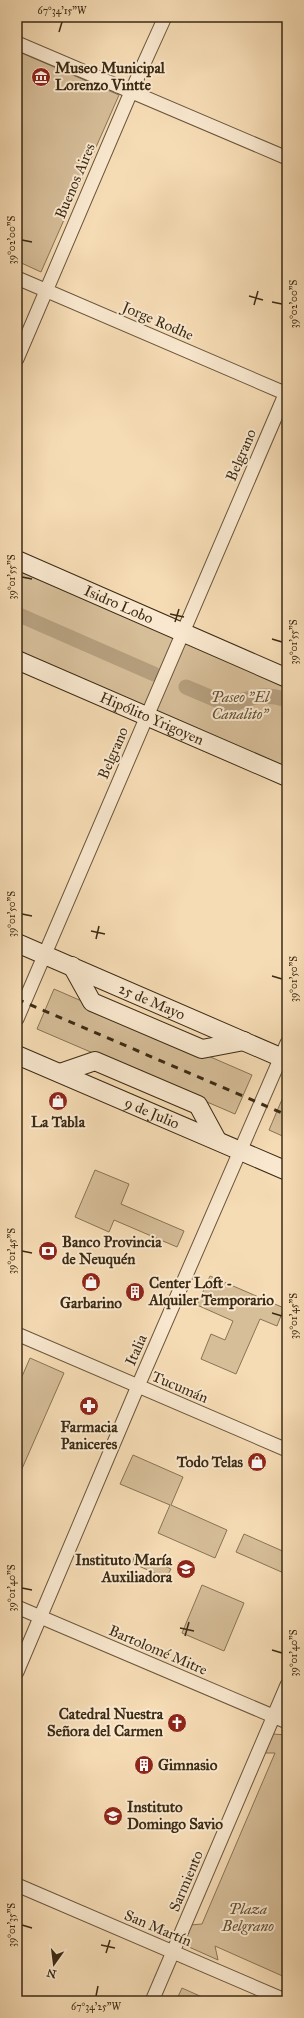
<svg xmlns="http://www.w3.org/2000/svg" width="304" height="2018" font-family="'IM FELL Great Primer',serif">
<rect width="100%" height="100%" fill="#f6dcb5"/>
<filter id="stains"><feTurbulence type="fractalNoise" baseFrequency=".005" numOctaves="4"/><feColorMatrix values="0 0 0 0 .2 0 0 0 0 .09 0 0 0 0 .02 0 0 0 .5 -.17"/></filter>
<radialGradient id="worn" r=".72"><stop offset=".6" stop-color="#630" stop-opacity="0"/><stop offset="1" stop-color="#630" stop-opacity=".3"/></radialGradient>
<!-- green -->
<path fill="#d6be99" stroke="#887456" d="M17 51 119 95 41 272 17 261Z
M17 567 287 683V769L17 651Z
M54 989 252 1075 235 1114 37 1029Z
M286 1090 287 1091V1138L269 1130Z
M95 1170 129 1184 121 1204 184 1231 177 1247 114 1220 109 1232 75 1217Z
M210 1276 284 1308 277 1326 260 1319 236 1374 201 1359 211 1334 225 1340 233 1321 197 1305Z
M30 1358 64 1373 21 1471 17 1469V1388Z
M133 1455 183 1477 171 1505 227 1530 215 1558 158 1533 170 1505 120 1484Z
M244 1534 287 1553 286 1574 236 1552Z
M136 1553 171 1569 166 1578 132 1563Z
M202 1585 244 1603 224 1651 182 1633Z
M273 1734 287 1735V1978L215 1946 218 1960 189 1947 187 1932 190 1925 202 1924 275 1753H263Z
M182 1988 211 2001H176Z"/>
<g fill="none" stroke-linecap="round" stroke-linejoin="round">
<!-- canal -->
<path stroke="#b69f7e" stroke-width="15" d="M17 614 154 674
M186 687 231 706C248 696 267 693 287 700"/>
<defs>
<path id="street" d="M17 43 287 158
M17 278 287 394
M17 359 131 92 165 17
M17 1019 287 390
M17 1334 287 1450
M17 1607 287 1722
M17 1672 138 1386 287 1043
M17 1885 287 2001
M152 2001 287 1685"/>
<g id="secondary">
<path id="s1" d="M17 560 287 678"/>
<path id="s2" d="M17 660 287 777"/>
<path id="s3" d="M17 943 287 1060"/>
<path d="M72 966 92 1002 202 1049 244 1041"/>
<path id="s4" d="M17 1055 287 1171"/>
<path d="M60 1073 95 1061 198 1105 217 1140"/>
</g>
</defs>
<!-- street casing -->
<use href="#street" stroke="#6a563c" stroke-width="15"/>
<!-- secondary casing -->
<use href="#secondary" stroke="#3b2a13" stroke-width="20"/>
<!-- street -->
<use href="#street" stroke="#f9e8cf" stroke-width="13"/>
<!-- secondary -->
<use href="#secondary" stroke="#f9e8cf" stroke-width="18"/>
<!-- rail -->
<path stroke="#3b2a13" stroke-width="3" stroke-dasharray="7 7" stroke-linecap="butt" d="M17 999 287 1115"/>
</g>
<!-- ticks -->
<path fill="none" stroke="#3b2a13" stroke-width="1.5" d="M59 32 62 22M22 240 32 242M249 296 263 300M272 302 282 304M254 305 258 291M22 577 32 579M170 614 184 617M175 622 179 609M272 639 282 642M22 914 32 916M91 931 105 934M96 939 99 926M272 976 282 979M22 1251 32 1253M272 1313 282 1316M22 1588 32 1590M180 1628 194 1631M185 1636 189 1622M272 1650 282 1653M22 1925 32 1928M101 1945 115 1948M106 1953 110 1940M96 1996 98 1986"/>
<!-- icons -->
<defs>
<symbol id="museum-disc" viewBox="-11 -11 22 22"><circle r="9.5" fill="#8f2418" stroke="#f9e8cf"/><path d="M0-6L6-3V-2H-6V-3ZM-5-1h2V3h-2ZM-1-1h2V3h-2ZM3-1h2V3H3ZM-6 4H6V6H-6Z" fill="#fff"/></symbol>
<symbol id="shop-disc" viewBox="-11 -11 22 22"><circle r="9.5" fill="#8f2418" stroke="#f9e8cf"/><path d="M-5-2.5h2.3a2.7 3.5 0 0 1 5.4 0H5L5.5 6h-11ZM-1.5-2.5h3a1.5 2.3 0 0 0-3 0Z" fill="#fff"/></symbol>
<symbol id="bank-disc" viewBox="-11 -11 22 22"><circle r="9.5" fill="#8f2418" stroke="#f9e8cf"/><path d="M-6-4H6V4H-6ZM0-2.3a2.3 2.3 0 1 0 0 4.6a2.3 2.3 0 1 0 0-4.6Z" fill="#fff"/></symbol>
<symbol id="building-disc" viewBox="-11 -11 22 22"><circle r="9.5" fill="#8f2418" stroke="#f9e8cf"/><path d="M-4-6H4V6H1V3H-1V6H-4ZM-2.5-4.3h1.7v1.8h-1.7ZM.8-4.3h1.7v1.8H.8ZM-2.5-1h1.7V.8h-1.7ZM.8-1h1.7V.8H.8Z" fill="#fff"/></symbol>
<symbol id="pharmacy-disc" viewBox="-11 -11 22 22"><circle r="9.5" fill="#8f2418" stroke="#f9e8cf"/><path d="M-2-6h4v4h4v4h-4v4h-4v-4h-4v-4h4Z" fill="#fff"/></symbol>
<symbol id="school-disc" viewBox="-11 -11 22 22"><circle r="9.5" fill="#8f2418" stroke="#f9e8cf"/><path d="M0-5L7-2L0 1L-7-2ZM-4 1L0 2.5L4 1V4Q0 6-4 4Z" fill="#fff"/></symbol>
<symbol id="church-disc" viewBox="-11 -11 22 22"><circle r="9.5" fill="#8f2418" stroke="#f9e8cf"/><path d="M-1.2-6h2.4v3.5h3.3v2.4h-3.3V6h-2.4V-.1h-3.3v-2.4h3.3Z" fill="#fff"/></symbol>
</defs>
<g fill-rule="evenodd">
<use href="#museum-disc" x="30" y="66" width="22" height="22"/>
<use href="#shop-disc" x="47" y="1090" width="22" height="22"/>
<use href="#bank-disc" x="37" y="1240" width="22" height="22"/>
<use href="#shop-disc" x="80" y="1271" width="22" height="22"/>
<use href="#building-disc" x="124" y="1281" width="22" height="22"/>
<use href="#pharmacy-disc" x="78" y="1395" width="22" height="22"/>
<use href="#shop-disc" x="246" y="1451" width="22" height="22"/>
<use href="#school-disc" x="175" y="1558" width="22" height="22"/>
<use href="#church-disc" x="166" y="1712" width="22" height="22"/>
<use href="#building-disc" x="133" y="1754" width="22" height="22"/>
<use href="#school-disc" x="102" y="1805" width="22" height="22"/>
</g>
<g text-anchor="middle" dominant-baseline="central" stroke-width="4" stroke-linejoin="round" paint-order="stroke">
<!-- poi labels -->
<g font-size="15" font-weight="bold" fill="#3b2a13" stroke="#f9e8cf" text-anchor="start">
<text x="55" y="68">Museo Municipal<tspan x="55" dy="17">Lorenzo Vintte</tspan></text>
<text x="58" y="1122" text-anchor="middle">La Tabla</text>
<text x="62" y="1242">Banco Provincia<tspan x="62" dy="17">de Neuquén</tspan></text>
<text x="149" y="1283">Center Loft -<tspan x="149" dy="17">Alquiler Temporario</tspan></text>
<text x="91" y="1303" text-anchor="middle">Garbarino</text>
<text x="89" y="1427" text-anchor="middle">Farmacia<tspan x="89" dy="17">Paniceres</tspan></text>
<text x="243" y="1462" text-anchor="end">Todo Telas</text>
<text x="172" y="1560" text-anchor="end">Instituto María<tspan x="172" dy="17">Auxiliadora</tspan></text>
<text x="163" y="1714" text-anchor="end">Catedral Nuestra<tspan x="163" dy="17">Señora del Carmen</tspan></text>
<text x="158" y="1765">Gimnasio</text>
<text x="127" y="1807">Instituto<tspan x="127" dy="17">Domingo Savio</tspan></text>
</g>
<!-- street labels -->
<g font-size="15" fill="#3b2a13" stroke="#f9e8cf">
<text transform="translate(75 181) rotate(-67)">Buenos Aires</text>
<text transform="translate(158 321) rotate(23)">Jorge Rodhe</text>
<text transform="translate(241 455) rotate(-67)">Belgrano</text>
<text stroke="none"><textPath href="#s1" startOffset="111">Isidro Lobo</textPath></text>
<text stroke="none"><textPath href="#s2" startOffset="147">Hipólito Yrigoyen</textPath></text>
<text transform="translate(113 753) rotate(-67)">Belgrano</text>
<text stroke="none"><textPath href="#s3" startOffset="147">25 de Mayo</textPath></text>
<text stroke="none"><textPath href="#s4" startOffset="147">9 de Julio</textPath></text>
<text transform="translate(136 1350) rotate(-66)">Italia</text>
<text transform="translate(180 1387) rotate(23)">Tucumán</text>
<text transform="translate(158 1650) rotate(23)">Bartolomé Mitre</text>
<text transform="translate(186 1881) rotate(-67)">Sarmiento</text>
<text transform="translate(158 1928) rotate(23)">San Martín</text>
</g>
<!-- park labels -->
<g font-size="15" font-style="italic" fill="#624f34" stroke="#f9e8cf">
<text x="240" y="697">Paseo "El<tspan x="240" dy="17">Canalito"</tspan></text>
<text x="248" y="1909">Plaza<tspan x="248" dy="17">Belgrano</tspan></text>
</g>
</g>
<!-- margin -->
<rect width="304" height="2018" fill="none" stroke="#f6dcb5" stroke-width="44"/>
<!-- north arrow -->
<g transform="translate(54 1964) rotate(194)" stroke="#f9e8cf" stroke-width="3" paint-order="stroke">
<path d="M0-3L7 15L0 10L-7 15Z" fill="#3b2a13"/>
<text y="-6" font-size="11" font-weight="bold" text-anchor="middle" fill="#3b2a13">N</text>
</g>
<rect x="22" y="22" width="260" height="1974" fill="none" stroke="#3b2a13" stroke-width="1.5"/>
<g font-size="10" text-anchor="middle" fill="#3b2a13">
<text x="62" y="14">67°34'15"W</text>
<text transform="translate(11 240) rotate(-90)" y="4">39°02'00"S</text>
<text transform="translate(293 304) rotate(-90)" y="4">39°02'00"S</text>
<text transform="translate(11 577) rotate(-90)" y="4">39°01'55"S</text>
<text transform="translate(293 642) rotate(-90)" y="4">39°01'55"S</text>
<text transform="translate(11 914) rotate(-90)" y="4">39°01'50"S</text>
<text transform="translate(293 979) rotate(-90)" y="4">39°01'50"S</text>
<text transform="translate(11 1251) rotate(-90)" y="4">39°01'45"S</text>
<text transform="translate(293 1316) rotate(-90)" y="4">39°01'45"S</text>
<text transform="translate(11 1588) rotate(-90)" y="4">39°01'40"S</text>
<text transform="translate(293 1653) rotate(-90)" y="4">39°01'40"S</text>
<text transform="translate(11 1925) rotate(-90)" y="4">39°01'35"S</text>
<text x="96" y="2010">67°34'25"W</text>
</g>
<rect width="100%" height="100%" filter="url(#stains)"/>
<rect width="100%" height="100%" fill="url(#worn)"/>
</svg>
